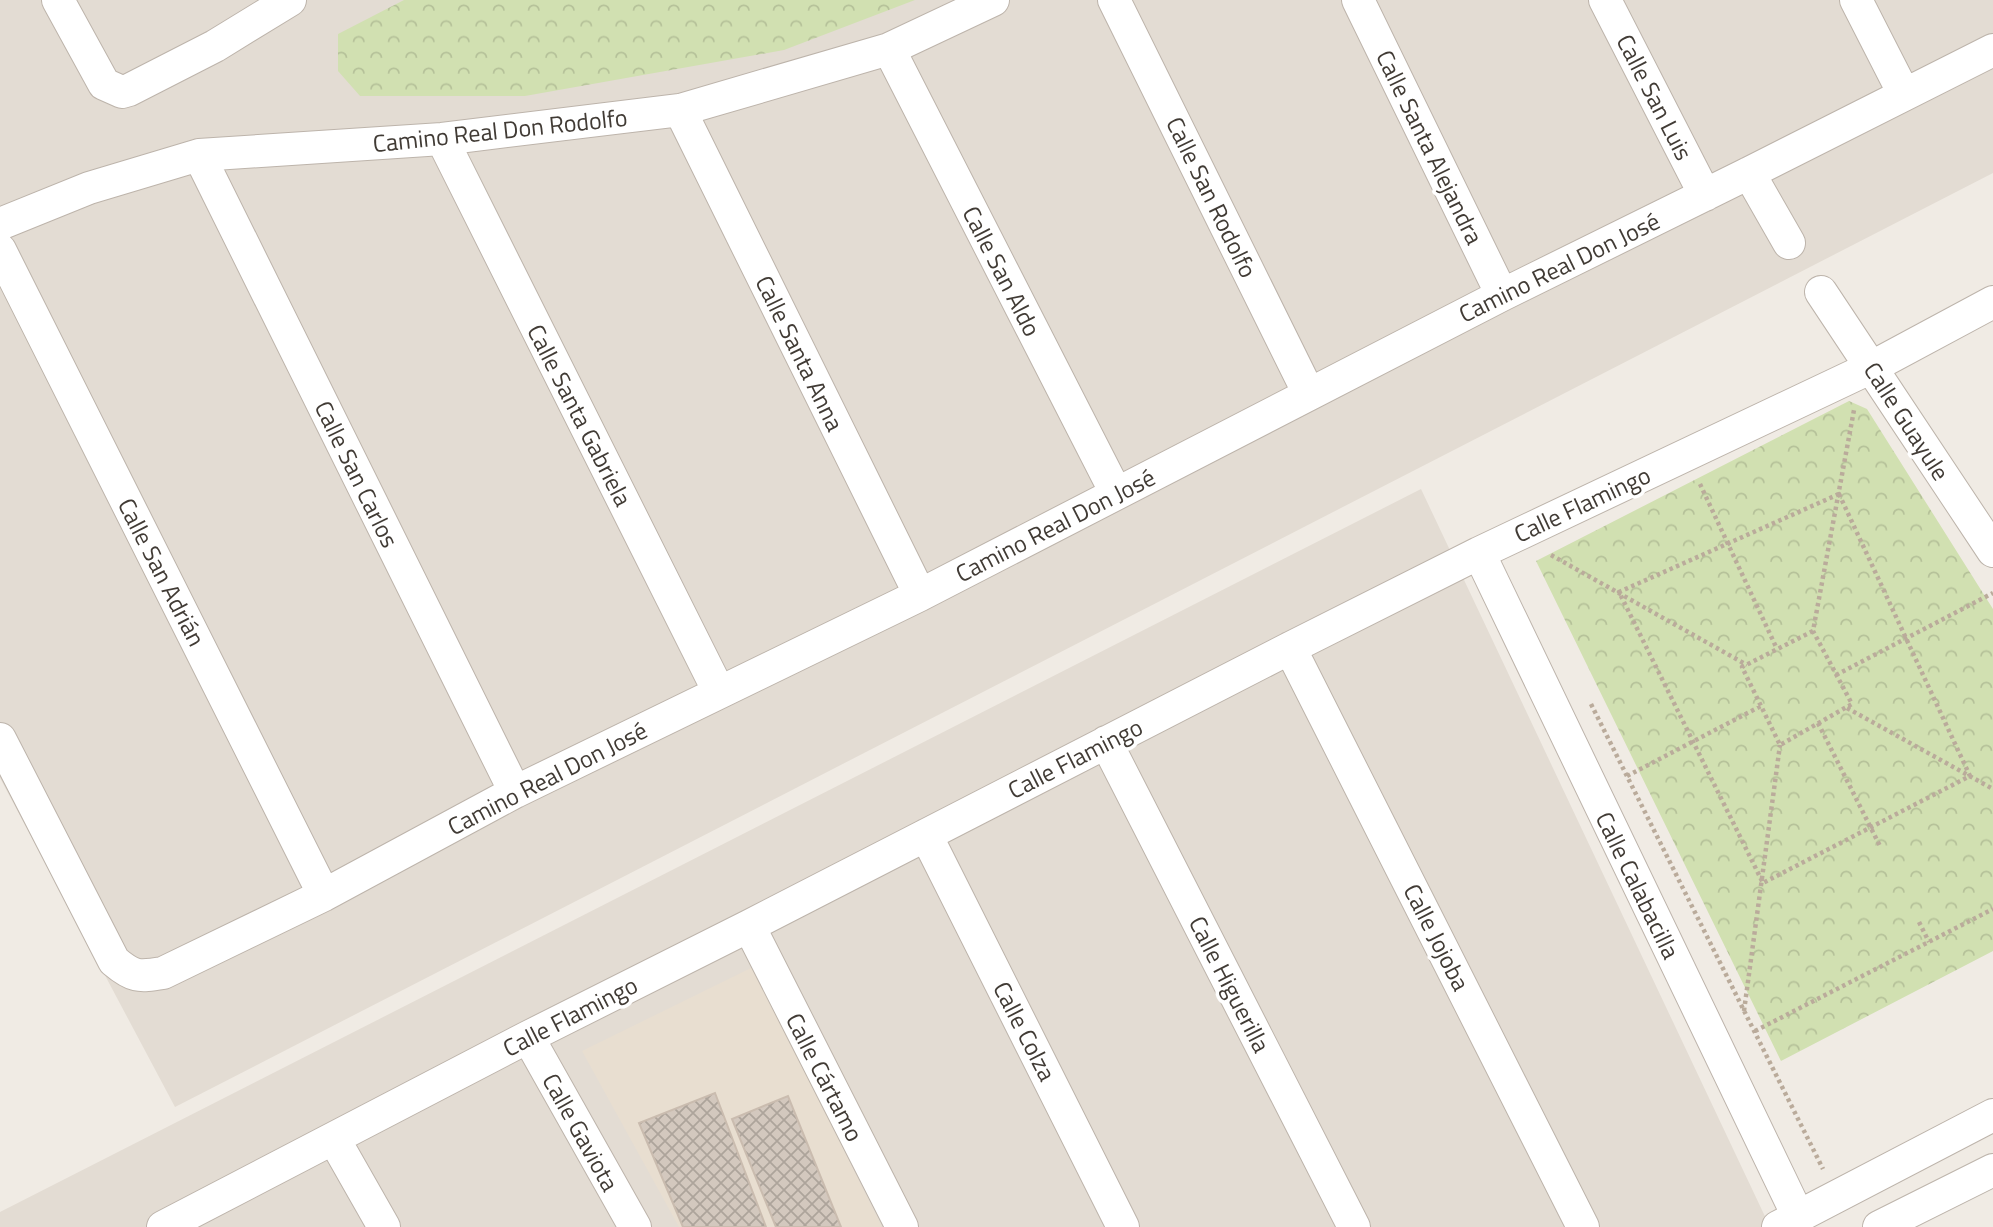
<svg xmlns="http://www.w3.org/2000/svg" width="1993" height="1227" font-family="'Titillium Web',sans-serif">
<defs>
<pattern id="forest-crowns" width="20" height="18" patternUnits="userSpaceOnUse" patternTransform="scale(1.75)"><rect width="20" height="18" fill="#d1e0b1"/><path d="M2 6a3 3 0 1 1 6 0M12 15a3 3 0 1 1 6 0" fill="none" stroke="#b5c199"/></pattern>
<pattern id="building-cross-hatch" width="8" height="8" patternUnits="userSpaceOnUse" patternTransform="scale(1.75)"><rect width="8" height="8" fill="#d3c8be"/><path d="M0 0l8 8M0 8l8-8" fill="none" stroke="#ada49b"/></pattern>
</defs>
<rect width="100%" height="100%" fill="#f0ebe4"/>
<!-- residential -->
<path fill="#e3dcd3" d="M0 0H1993V173L175 1107 0 778Z
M1421 489 1770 1227H0V1212Z"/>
<!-- education -->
<path fill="#e8ded0" d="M753 967 882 1227H679L582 1051Z"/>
<!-- forest -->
<path fill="url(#forest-crowns)" d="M404 0H915L784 50 525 96H360L338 71V34Z
M1849 401 1867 409 1993 609V951L1781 1061 1536 561Z"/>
<!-- building -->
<path fill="url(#building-cross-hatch)" stroke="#cabcaf" stroke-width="2" d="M715 1093 766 1227H683L639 1123Z
M788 1096 841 1227H776L732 1119Z"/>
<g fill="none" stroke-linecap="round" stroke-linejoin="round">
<defs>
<path id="minor" d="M58 0 104 84 122 92 129 90 215 46 290 0
M1114 0 1309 394
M1358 0 1502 295
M1605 0 1705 195
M1856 0 1904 94
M889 49 1116 493
M680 110 920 595
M442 139 719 692
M199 155 515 792
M1749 173 1789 243
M0 224 89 188 199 155 442 139 680 110 889 49 993 0
M0 250 324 895
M1821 292 1993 551
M1479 553 1798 1216
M1290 648 1583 1227
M0 739 114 961C133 977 138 977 163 973L324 895 515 792 920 595 1502 295 1749 173 1993 50
M1106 742 1354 1227
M926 835 1123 1227
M749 926 902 1227
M528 1037 635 1227
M334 1139 384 1227
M163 1227 528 1037 749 926 1290 648 1479 553 1872 367 1993 302
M1778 1227 1993 1115
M1879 1227 1993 1170"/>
</defs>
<!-- minor casing -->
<use href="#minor" stroke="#bdb4ab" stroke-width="34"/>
<!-- path -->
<path stroke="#baab9b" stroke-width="4.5" stroke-dasharray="3.5 3.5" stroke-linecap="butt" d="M1700 484 1777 649
M1839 494 1970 776 1763 883 1619 592Z
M1551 555 1747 665
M1813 631 1742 667 1780 745 1852 704 1813 631 1854 410
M1836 675 1993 593
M1591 704 1823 1169
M1847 708 1993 789
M1818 723 1880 846
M1627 776 1761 706
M1919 922 1929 942
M1744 1011 1780 745
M1755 1031 1993 909"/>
<!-- minor -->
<use href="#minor" stroke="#fff" stroke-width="32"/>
</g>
<g text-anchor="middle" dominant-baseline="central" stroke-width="7" stroke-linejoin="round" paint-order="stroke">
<!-- street labels -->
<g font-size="24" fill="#413b35" stroke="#fff">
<text transform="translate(1655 97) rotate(63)">Calle San Luis</text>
<text transform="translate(500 130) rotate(-6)">Camino Real Don Rodolfo</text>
<text transform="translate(1430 147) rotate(64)">Calle Santa Alejandra</text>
<text transform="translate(1212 197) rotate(64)">Calle San Rodolfo</text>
<text transform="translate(1559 267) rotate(-26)">Camino Real Don José</text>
<text transform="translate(1002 271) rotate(63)">Calle San Aldo</text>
<text transform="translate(800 353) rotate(64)">Calle Santa Anna</text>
<text transform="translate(580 415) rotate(63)">Calle Santa Gabriela</text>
<text transform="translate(1907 421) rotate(57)">Calle Guayule</text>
<text transform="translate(357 474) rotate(64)">Calle San Carlos</text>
<text transform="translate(1582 504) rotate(-25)">Calle Flamingo</text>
<text transform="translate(1055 525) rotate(-27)">Camino Real Don José</text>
<text transform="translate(162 572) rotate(63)">Calle San Adrián</text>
<text transform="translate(1075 758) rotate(-27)">Calle Flamingo</text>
<text transform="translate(547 778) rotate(-27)">Camino Real Don José</text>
<text transform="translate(1638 885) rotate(64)">Calle Calabacilla</text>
<text transform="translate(1437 937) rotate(63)">Calle Jojoba</text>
<text transform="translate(1230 984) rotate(63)">Calle Higuerilla</text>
<text transform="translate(570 1016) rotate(-27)">Calle Flamingo</text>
<text transform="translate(1025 1031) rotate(63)">Calle Colza</text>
<text transform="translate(825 1077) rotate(63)">Calle Cártamo</text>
<text transform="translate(581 1132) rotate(61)">Calle Gaviota</text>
</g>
</g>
</svg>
